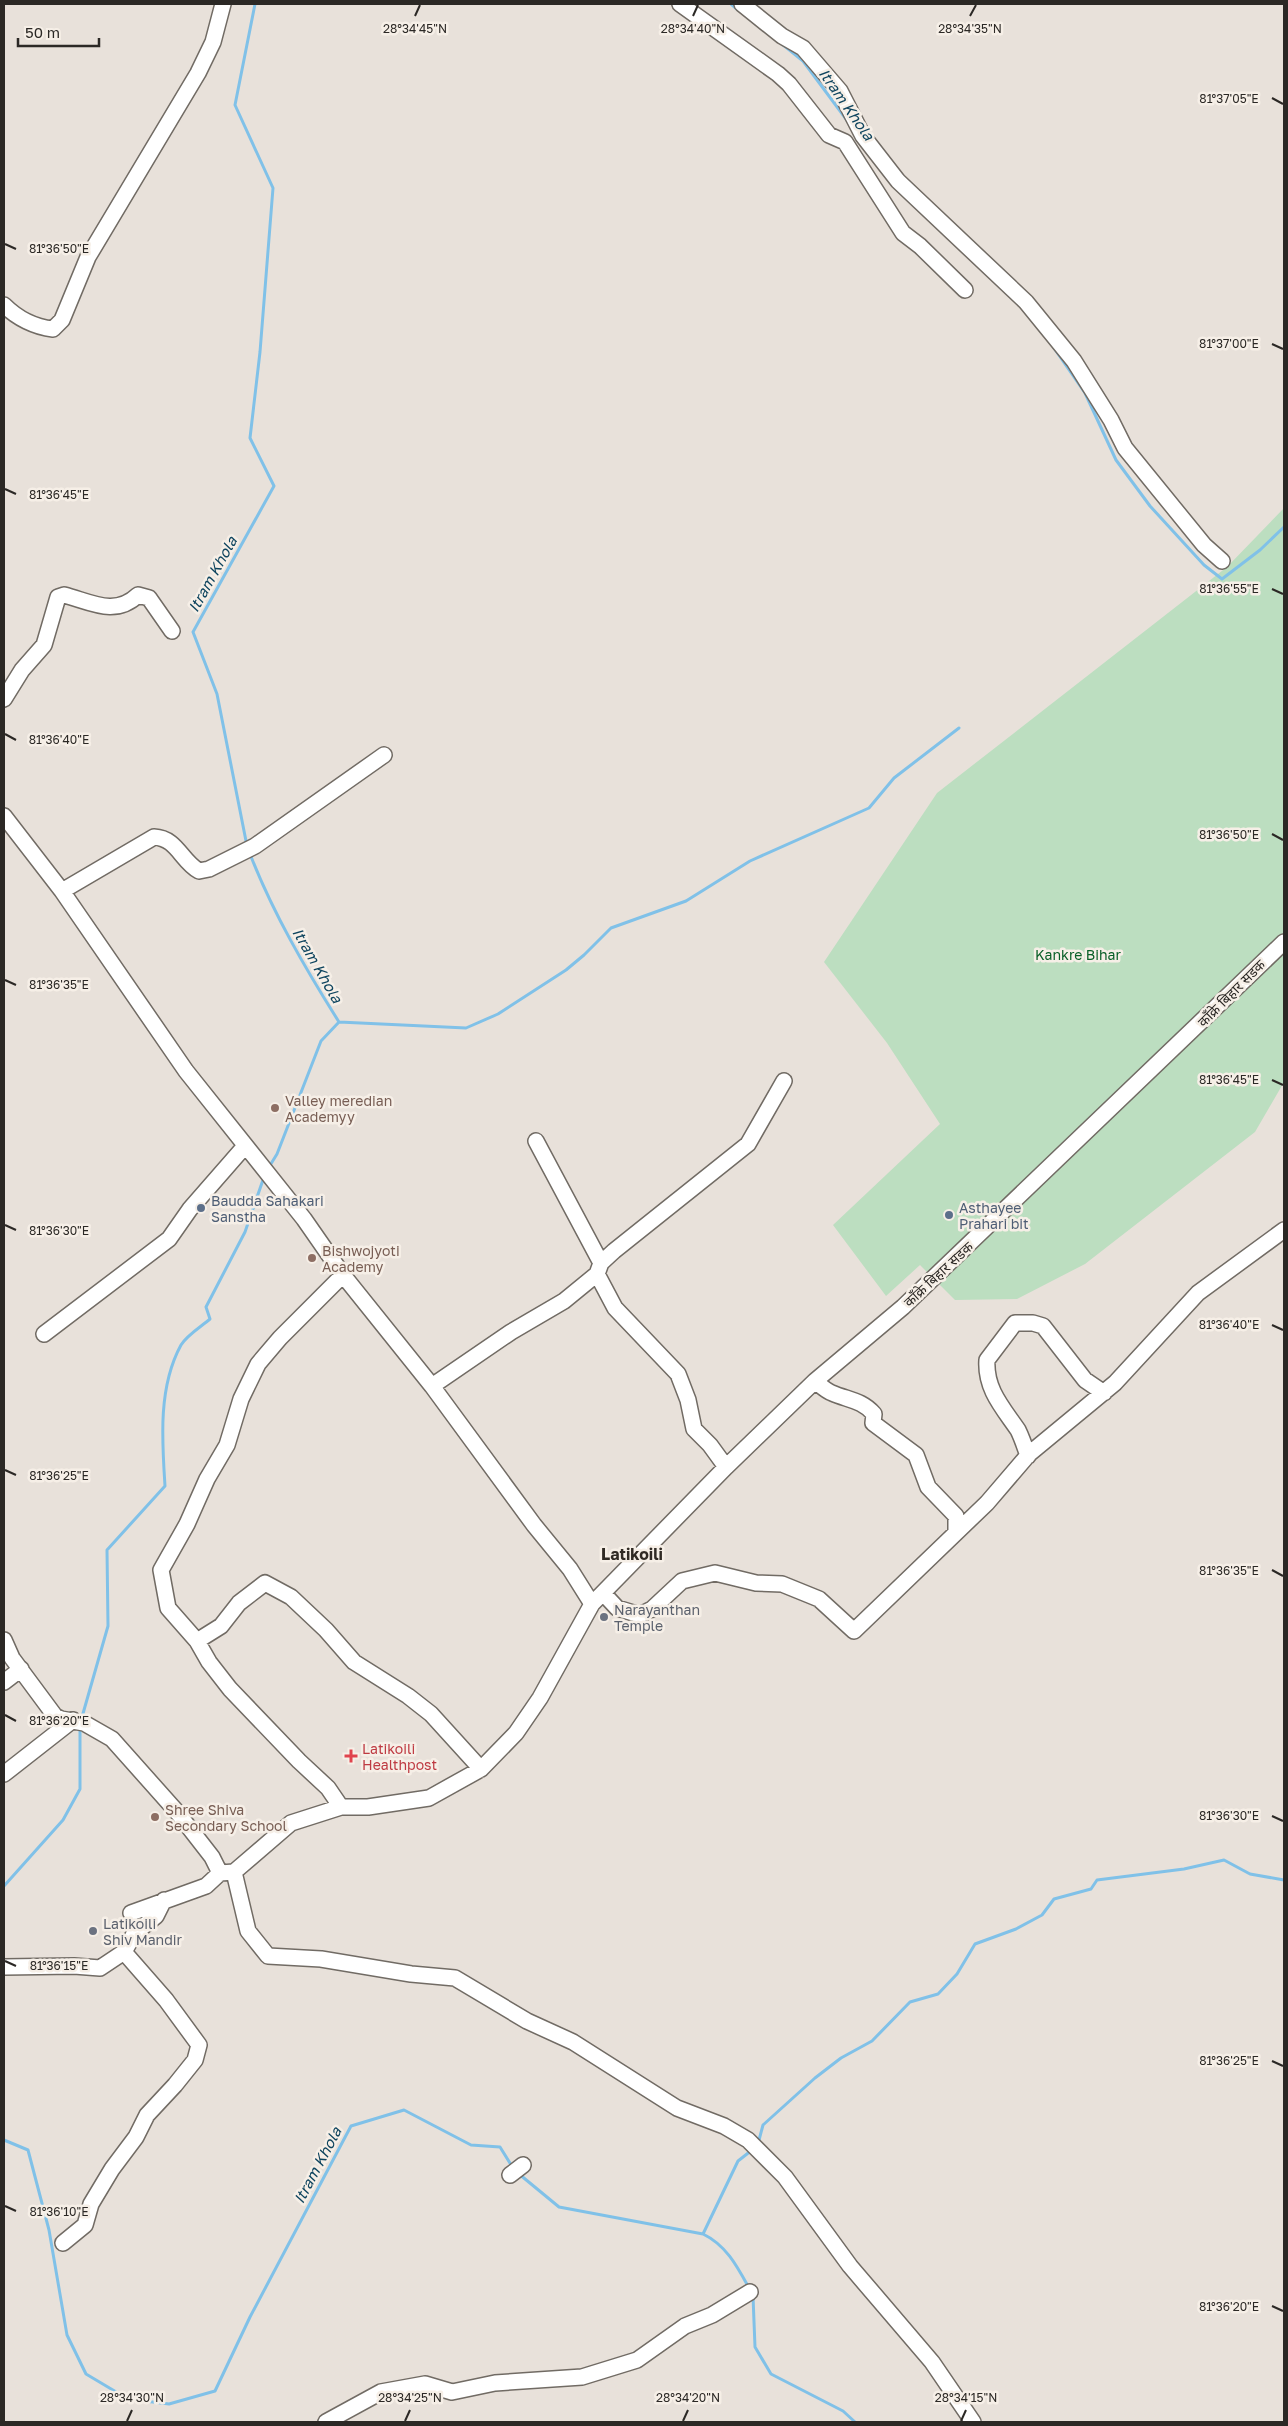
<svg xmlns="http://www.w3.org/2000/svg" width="1288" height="2426" font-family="'Golos Text','Noto Sans Devanagari',sans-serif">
<rect width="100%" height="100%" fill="#e8e1da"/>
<!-- green -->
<path fill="#bcdec0" d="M1284 508V1082L1255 1132 1085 1264 1017 1299 955 1300 920 1265 886 1296 833 1225 940 1124 887 1043 824 962 937 793 1227 567Z"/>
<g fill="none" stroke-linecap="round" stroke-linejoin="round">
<!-- stream -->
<path stroke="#80c1e8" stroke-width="3" d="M731 4 738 10
M782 44 803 61 849 123
M1054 348 1085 393 1116 460 1150 506 1204 565 1222 579 1260 550 1284 527
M247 846 217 694 193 632 274 486 250 438 260 352 273 188 235 105 255 4
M250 854C273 913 305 968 339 1022L321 1041 277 1154 269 1167
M339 1022 466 1028 498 1014 566 970 584 955 611 928 686 901 750 861 869 808 894 778 959 728
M82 1717 108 1626 107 1550 165 1486C162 1440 158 1387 181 1345 187 1335 202 1326 210 1319L206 1307 245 1232 264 1177
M4 1886 63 1820 80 1789V1726
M4 2140 28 2150 49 2230 67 2335 86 2374 128 2399 169 2404 215 2391 250 2317 351 2126 404 2110 471 2145 500 2147 513 2168
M758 2144 763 2125 815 2078 841 2058 872 2041 910 2002 938 1994 957 1974 975 1944 1016 1929 1042 1915 1054 1899 1091 1889 1097 1880 1184 1869 1224 1860 1250 1874 1284 1880
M519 2174 559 2207 703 2234C726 2245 737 2266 749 2288
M703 2234 738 2161 752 2150
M753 2296 755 2347 771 2374 843 2411 855 2422"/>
<defs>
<path id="minor" d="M680 4 778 74 789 84 829 135 845 142 903 233 920 246 965 290
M742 4 782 36 803 48 840 91 863 136 898 181 1026 302 1074 361 1111 420 1125 448 1204 545 1222 561
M4 305C17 318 35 327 53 329L62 320 88 257 198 73 213 42 223 4
M4 699 22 670 44 645 58 597 64 595C91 602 115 617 138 595L149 598 172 631
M4 816 62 891 186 1071 304 1219 343 1275 432 1386 534 1525 570 1569 592 1604
M62 891 154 837C177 838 181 861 199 871L209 869 255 846 384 755
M536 1141 601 1263
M597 1274 615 1308 678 1374 688 1400 694 1429 710 1445 726 1467
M44 1334 169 1239 190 1209 245 1146
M815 1381C820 1385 826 1391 832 1393 848 1400 862 1400 874 1414L873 1423 916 1455 928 1487 956 1516V1531
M432 1386 511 1332 564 1301 597 1274 601 1263 614 1251 748 1144 784 1081
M1028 1456C1025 1447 1022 1438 1018 1430 1003 1408 985 1389 987 1360L1015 1323H1033L1043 1326 1085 1380 1104 1393
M603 1593 617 1608 640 1615 652 1609 682 1581 715 1573 756 1583 782 1584 819 1599 854 1631 987 1503 1029 1454 1115 1383 1198 1293 1284 1230
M4 1640 12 1658 55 1716 61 1719 84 1723 112 1739 177 1812 212 1857 220 1873
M197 1641 221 1626 239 1603 265 1583 291 1597 326 1630 354 1662 408 1696 431 1714 481 1769
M4 1682 21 1669
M4 1774 73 1720
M341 1807 328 1788 299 1761 230 1689 209 1662 197 1641 168 1608 161 1570 187 1524 207 1479 227 1445 241 1399 258 1364 280 1338 343 1275
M234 1872 248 1931 268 1956 321 1959 411 1974 455 1978 527 2021 573 2042 677 2108 724 2126 748 2140 785 2177 850 2266 932 2362 973 2422
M131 1913 206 1886 220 1873 234 1872 291 1823 341 1807H368L429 1798 481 1769 516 1733 540 1698 592 1604 726 1467 815 1381 903 1307 1284 942
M4 1967 74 1966 100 1968 124 1952 134 1934 156 1916 164 1900
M510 2175 523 2165
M63 2243 85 2225 91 2204 112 2169 136 2137 147 2115 175 2085 195 2060 199 2045 166 2000 124 1952
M326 2422 381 2392 425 2384 452 2392 495 2383 582 2377 637 2360 685 2326 712 2315 750 2292"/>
</defs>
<!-- minor casing -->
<use href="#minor" stroke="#716b64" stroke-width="18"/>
<!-- minor -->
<use href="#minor" stroke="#fff" stroke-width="15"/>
</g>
<!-- ticks -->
<path fill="none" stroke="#2b2825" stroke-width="2" d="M415 16 420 5M693 16 698 5M970 16 976 5M1272 98 1283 104M5 244 16 249M1272 344 1283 349M5 489 16 494M1272 589 1283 594M5 734 16 740M1272 834 1283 840M5 980 16 985M1272 1080 1283 1085M5 1225 16 1230M1272 1325 1283 1330M5 1470 16 1475M1272 1570 1283 1576M5 1715 16 1721M1272 1816 1283 1821M5 1961 16 1966M1272 2061 1283 2066M5 2206 16 2211M1272 2306 1283 2311M127 2421 132 2410M405 2421 410 2410M683 2421 688 2410M961 2421 966 2410"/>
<!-- markers -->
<g fill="#8d6e63" stroke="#f6efe7" stroke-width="2">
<circle cx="275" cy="1108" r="5"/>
<circle cx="312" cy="1258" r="5"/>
<circle cx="155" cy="1817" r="5"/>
</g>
<g fill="#5c6f8a" stroke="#f6efe7" stroke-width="2">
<circle cx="201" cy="1208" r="5"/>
<circle cx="949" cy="1215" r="5"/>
</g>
<g fill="#6b7280" stroke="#f6efe7" stroke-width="2">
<circle cx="604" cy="1617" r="5"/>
<circle cx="93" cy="1931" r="5"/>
</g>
<path fill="#e0444e" stroke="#f6efe7" stroke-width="2" d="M348.5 1748.5h5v5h5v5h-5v5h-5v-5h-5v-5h5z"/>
<g text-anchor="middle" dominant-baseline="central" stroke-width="5" stroke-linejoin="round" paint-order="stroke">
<!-- park labels -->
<g font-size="14" fill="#095f27" stroke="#f6efe7">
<text x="1078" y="954">Kankre Bihar</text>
</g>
<!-- street labels -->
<g font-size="14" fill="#2b2825" stroke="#f6efe7">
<text transform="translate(1231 993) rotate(-45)">काँक्रे बिहार सडक</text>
<text transform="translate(938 1274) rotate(-43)">काँक्रे बिहार सडक</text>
</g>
<!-- education labels -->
<g font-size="14" fill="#785e54" stroke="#f6efe7" text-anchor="start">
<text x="285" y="1100">Valley meredian<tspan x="285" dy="16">Academyy</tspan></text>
<text x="322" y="1250">Bishwojyoti<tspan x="322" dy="16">Academy</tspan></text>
<text x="165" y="1809">Shree Shiva<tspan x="165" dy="16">Secondary School</tspan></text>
</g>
<!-- service labels -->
<g font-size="14" fill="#4e5e75" stroke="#f6efe7" text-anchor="start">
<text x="211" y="1200">Baudda Sahakari<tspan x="211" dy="16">Sanstha</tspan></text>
<text x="959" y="1207">Asthayee<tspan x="959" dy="16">Prahari bit</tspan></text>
</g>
<!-- worship labels -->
<g font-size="14" fill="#5b616d" stroke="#f6efe7" text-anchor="start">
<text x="614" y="1609">Narayanthan<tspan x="614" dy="16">Temple</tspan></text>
<text x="103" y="1923">Latikoili<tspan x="103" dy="16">Shiv Mandir</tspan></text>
</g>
<!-- health labels -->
<g font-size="14" fill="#be3a42" stroke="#f6efe7" text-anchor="start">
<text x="362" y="1748">Latikoili<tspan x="362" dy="16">Healthpost</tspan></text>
</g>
<!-- water labels -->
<g font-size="15" font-style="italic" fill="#0e445e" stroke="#f6efe7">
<text transform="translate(847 104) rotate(55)">Itram Khola</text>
<text transform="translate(212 574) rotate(-61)">Itram Khola</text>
<text transform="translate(318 965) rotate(60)">Itram Khola</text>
<text transform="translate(317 2165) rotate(-62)">Itram Khola</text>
</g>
<!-- quarter labels -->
<g font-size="16" font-weight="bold" fill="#302a24" stroke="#f6efe7">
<text x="632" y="1554">Latikoili</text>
</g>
</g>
<g font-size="12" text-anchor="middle" fill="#2b2825" stroke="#f6efe7" stroke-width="5" stroke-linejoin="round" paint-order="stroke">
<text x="415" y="33">28°34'45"N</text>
<text x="693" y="33">28°34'40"N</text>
<text x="970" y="33">28°34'35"N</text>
<text x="1229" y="103">81°37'05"E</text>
<text x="59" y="253">81°36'50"E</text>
<text x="1229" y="348">81°37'00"E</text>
<text x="59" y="499">81°36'45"E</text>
<text x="1229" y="593">81°36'55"E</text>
<text x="59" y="744">81°36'40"E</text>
<text x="1229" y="839">81°36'50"E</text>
<text x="59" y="989">81°36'35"E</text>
<text x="1229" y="1084">81°36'45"E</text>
<text x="59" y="1235">81°36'30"E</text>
<text x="1229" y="1329">81°36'40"E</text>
<text x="59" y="1480">81°36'25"E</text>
<text x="1229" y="1575">81°36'35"E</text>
<text x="59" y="1725">81°36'20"E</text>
<text x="1229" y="1820">81°36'30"E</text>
<text x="59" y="1970">81°36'15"E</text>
<text x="1229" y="2065">81°36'25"E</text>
<text x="59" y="2216">81°36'10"E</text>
<text x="1229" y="2311">81°36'20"E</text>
<text x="132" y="2402">28°34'30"N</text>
<text x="410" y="2402">28°34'25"N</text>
<text x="688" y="2402">28°34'20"N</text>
<text x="966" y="2402">28°34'15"N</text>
</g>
<!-- border -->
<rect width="1288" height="2426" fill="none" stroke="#2b2825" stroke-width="10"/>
<!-- scale -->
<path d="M18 38v8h81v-8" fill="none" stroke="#2b2825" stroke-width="2.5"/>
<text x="25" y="38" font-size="15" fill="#2b2825" stroke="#f6efe7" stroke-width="4" paint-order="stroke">50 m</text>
</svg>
